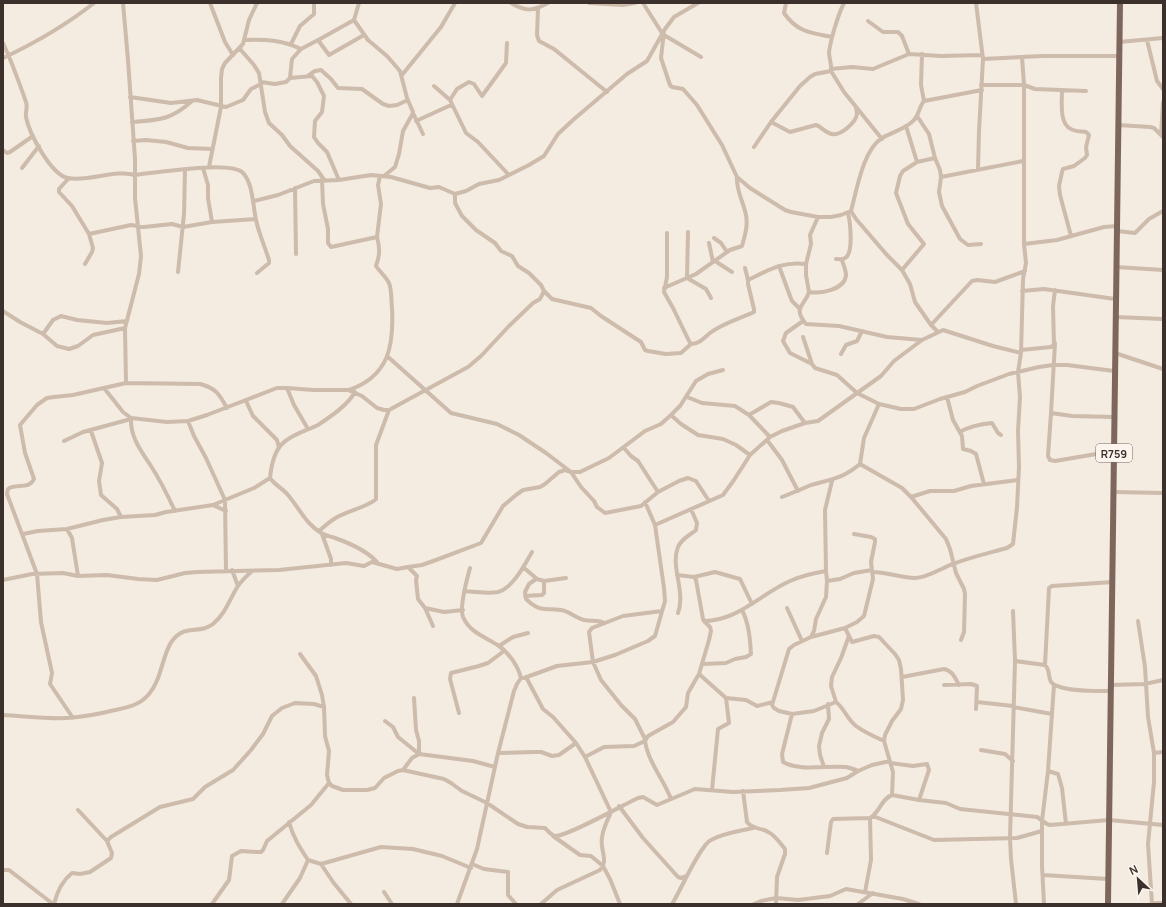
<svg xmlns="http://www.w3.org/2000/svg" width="1166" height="907" font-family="Manrope,sans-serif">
<rect width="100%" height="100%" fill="#f4ebe1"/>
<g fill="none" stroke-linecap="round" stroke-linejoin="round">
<!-- minor -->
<path stroke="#cdbbac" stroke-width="4" d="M123 3 128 60 135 159V198L141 256 139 274 125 328 126 383
M210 3 225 42 233 55
M511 3C526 12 533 11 548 3
M589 3 623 5 635 3
M643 3 662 33
M786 3 784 13C797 32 811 33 832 37
M976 3 983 59 979 131 978 169
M538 9 537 35 539 41 554 49 607 92
M354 20 368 40 387 56 400 71 407 98 413 112 412 115 403 131 399 154 395 167 384 176
M868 21 883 32H898L902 36 909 54
M664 31 661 58 670 85 672 87 683 89 697 105 722 145 737 177 750 188 785 210 791 212 818 217H831L841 215 851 211C857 189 863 150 882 138 892 132 906 129 914 120 919 115 919 107 924 101L982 90
M664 35 701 57
M245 40C265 39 282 40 301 49L320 39 354 20 359 3
M318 40 329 55 364 35
M1147 40 1157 81 1163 89
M1119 42 1163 38
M3 43C12 62 19 82 26 102 28 108 25 112 26 117 29 133 51 175 68 178 89 182 116 169 135 175 154 173 231 160 243 173 253 183 253 207 256 220 259 234 265 247 269 260V263L257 273
M291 44 300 26 314 14V3
M240 49 254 65 259 73 265 112 269 123 282 135 290 146 318 171 325 181
M922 54 921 85 924 101
M3 58C35 43 66 25 94 3
M983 59 1043 56H1119
M831 69 852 67 873 69 909 54 941 56 982 55
M831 71 844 92 882 139
M309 75 315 71 321 70 331 79 338 88 362 89 383 104 389 106 397 105 408 100
M402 75 441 27 455 3
M290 78 312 76 317 82 324 96 322 112 315 121 314 137 318 143 327 152 339 180
M261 82 275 84 286 82 290 78 292 59 301 49
M981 85H1024L1035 89 1086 91
M434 86 450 100 466 133 478 142 508 174
M1062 90C1062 101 1059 124 1071 129 1075 132 1082 131 1086 132L1089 135 1086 147 1087 155 1085 158 1074 166 1063 169 1062 172 1059 186 1060 195 1071 236
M130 97 171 103 197 100 226 107 243 100 251 89 261 84
M450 100 457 89 469 82 474 84 482 96 506 63 507 43
M413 113 423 134
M917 116 929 134 935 158 940 170 941 177 939 192 942 206 960 239 968 245 981 244
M416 121 451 105
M132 122C159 120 171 120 192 101
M771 122 790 132 816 125C822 127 825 133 832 134 841 136 856 122 857 114 857 113 856 108 856 107
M1118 125 1150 127 1154 128 1163 137
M906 126 917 162
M1161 135 1163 102
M133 141 146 140 166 142 188 148 212 149
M754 147 771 122 800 86 810 77 815 74 831 71C832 65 829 58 829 52 831 38 838 15 844 3
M3 150 7 153 10 152 33 136
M209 167 221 107V78L222 69 225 63 243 44 249 20 257 3
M22 168 39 146
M203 168 208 185V198L212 222
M941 177 1023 161
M69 178 59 189V192L72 206 89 234 93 248 92 252 85 264
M322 180 323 204 328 229V243L331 247 377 237 381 204 378 185 380 176
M295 188 296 254
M254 201 278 195 314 181 339 180 371 175 391 177 430 188 439 187 455 194 466 191 479 184 499 180 529 165 544 156 558 134 573 120 627 74 647 61 665 29 674 17 698 3
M851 211 856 219 887 255 902 270 910 284 915 302 931 325 938 332
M818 217 810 235 811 244 806 264V275L809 292C805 306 792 307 806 324L839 326 887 337 922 340
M1117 231 1135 233 1149 219 1163 211
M688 232 687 278 706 289 711 298
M667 233V277L664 292 673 308 689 341 691 344C699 344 704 338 710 333 723 323 739 319 754 312V309L748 284V280C769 270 782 261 806 264
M89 234 131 225 144 227 172 224 183 227 212 222 256 219
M714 238 721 243 727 252
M709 243 713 262
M1024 244 1057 240 1104 227 1117 226
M836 259C839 259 843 260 845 258 854 254 850 221 848 213
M715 261 732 272
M779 266 790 296 792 301 800 309
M1116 267 1163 270
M745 268 748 280
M902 270 924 244 908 224 896 193 900 176 903 171 917 162 935 158
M178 272 184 214 185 169
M664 288 696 274 730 250 742 246C745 235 749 223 745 211 742 199 736 189 737 177
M544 291 552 299 591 308 601 316 641 342 645 350 648 351 666 354 681 353 691 344
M1022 291 1044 289 1115 299
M809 292C820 294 845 290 846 275 846 270 843 264 842 260
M3 311 20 322 43 334 57 346 69 349 78 346 93 335 125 328
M1116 317 1163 319
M803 321 786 333 783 341 790 353 812 364
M931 325 972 281 977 280 995 282 1025 271
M43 334 53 320 61 316 77 320 107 323 127 321
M803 337 812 364 815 368 837 375 857 393 879 404 901 409H914L940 399 965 392 977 386 1009 374 1039 367 1053 365H1067L1114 371
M1055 343 1051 413 1048 456 1050 460 1055 461 1114 451
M1021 350 1051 347 1054 345 1053 306 1055 290
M1115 353 1163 369
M841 354 846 345 857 341 862 331
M387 356 451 413 497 424 519 435 546 453 571 472 581 487 594 501 597 507 605 513 641 506 658 492 679 481 688 478 696 481 709 501
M104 388 123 412 131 418 167 422 188 421 207 415 277 388H287L313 390H348L362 396 377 408 384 410H389L468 367 481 356 509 326 533 303 540 299 544 291 541 285 529 273 518 266 512 256 501 251 495 243 476 230 462 216 455 203V194
M287 388 294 405 308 429
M349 390C389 376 394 346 392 308 391 301 392 290 389 283 386 277 380 272 376 266 380 255 380 248 377 237
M355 392C348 405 330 417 318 425 306 431 292 434 282 444 274 452 271 468 270 478 275 485 283 489 288 495 300 509 306 525 323 534 326 536 331 536 335 538 349 543 367 551 377 562
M687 397 702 403 735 406 749 415 770 437
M947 397 953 420 962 436 963 449 971 451 976 454 984 484
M246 401 253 416 277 440 279 448
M1051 413 1072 416 1114 417
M671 415 681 424 698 435 723 439 736 445 750 455
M749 415 771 402 779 403 793 407 805 423
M131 418C130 437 141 451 151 466 160 480 168 496 175 511
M188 421 194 436 206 458 225 500 226 570
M91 431 102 463 99 481 101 495 117 509 121 517
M960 432C970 426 980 424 992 423L998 433 1001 435
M767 440 782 460 798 491
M64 441 83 432 131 419
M624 448 631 456 638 461 658 492
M860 464 902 488 911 497 946 539 950 549 956 573 964 589 965 594 964 632 961 640
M1114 492 1163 493
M782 497C792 493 802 489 811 485 832 479 842 479 860 464L864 438 879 404
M911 497 930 491H954L971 486 1018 480
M213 505 226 511
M655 525 723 495 734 480 750 455 770 437 782 431 805 423 818 421 881 376 894 361 922 340 943 330 993 346 1021 353
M67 529 72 538 78 576
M319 531C324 527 329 522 334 519 344 512 370 506 376 499V445L389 410
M23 534 38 531 67 529 103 520 121 517 155 515 166 512 213 505 254 488 270 478
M322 534 331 559V565
M408 567 417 576 416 580 418 599 425 608 433 626
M523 567 537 579 544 581 566 578
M232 570 238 586
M826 571 827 581 826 597 816 619 814 631 811 637 794 645 789 649 772 705 774 708 779 711 792 714 814 711 836 702C844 708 847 719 856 726 864 732 875 737 884 741
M872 572C887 572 901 578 915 578 928 578 941 568 953 564 970 557 989 553 1007 548L1013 544 1017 507 1019 467 1018 431 1020 397 1018 372 1021 353 1023 279 1026 263 1024 244V85L1022 57
M677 575 694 577 696 580 703 619 704 621C738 621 762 593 790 581 801 576 814 573 826 571L825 510 832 481
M694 577 715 572 740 579 752 604
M536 579 529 584 525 592 526 599C542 614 544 607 561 610 569 611 576 618 584 620 592 622 596 619 605 623
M3 580 32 574 63 573 78 576 107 575 138 579 157 580 185 573 197 572 279 570 346 563 364 566 372 562 397 569 408 567 422 565 436 560 481 543 503 506 516 495 523 490 540 487 545 484 559 472 565 470 571 472H580L609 458 645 431 661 424 671 415 680 406 696 381 708 374 723 370
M827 581 840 579 854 573 872 570
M464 591C475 592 488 594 498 592 513 588 525 564 532 552
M525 596 542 595 544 593V581
M425 608 444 612 463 610
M787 608 802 641
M1013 611 1015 661 1010 838 1011 859 1016 904
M678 613C686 591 670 567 678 547 681 539 690 535 696 530L697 523 691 509
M1138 621 1145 667 1148 717 1154 753V782L1148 844 1152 904
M845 628 852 642 874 636 879 637 895 654 899 660 901 669 903 700 901 709 892 721 885 735 884 741 893 772 892 795
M811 637 845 628 857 622 864 616 873 579 871 562 875 542V539L871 537 854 534
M499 646 513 637 528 633
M300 654 316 676 322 695 324 707 325 736 329 751 327 775 329 783 332 786 343 790H367L375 788 384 778 398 771 403 770 421 774 444 779 451 783 462 791 487 803 518 824 527 827 545 828C548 831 551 835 555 836 566 837 623 805 638 798L643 797 657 805 695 789 733 792 780 790 809 788 847 778 858 771 872 765 890 761
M1015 661 1045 665C1050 669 1048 677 1051 682 1059 692 1098 691 1110 691
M703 664 726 663 735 659 746 657 751 654C750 638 749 624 742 610
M1045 665 1049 588 1052 586 1113 582
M699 674 726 698 746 700 757 706 773 702
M526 677 543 709 553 717 576 743 585 757 611 812C607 822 600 834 602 846 603 855 607 862 600 870L557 890 541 904
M902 677 944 669C953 671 955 678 959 685
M524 678 557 666 593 662 615 655 648 641 655 636 665 601 664 588 655 525 645 502
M944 685 971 684 977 686 976 709
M1110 685 1145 684 1163 680
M414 698 416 730 419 741V754
M836 702 831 686 832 677 841 658 849 636
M977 702 1013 706
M1013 707 1052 714
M459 713 450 679 451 673 479 666 488 663 504 651
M792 714 782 754 783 762C801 772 826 765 846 767 850 768 854 769 858 771
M3 715C24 716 46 719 67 718 83 717 99 714 115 710 129 707 140 705 149 694 162 679 162 655 172 641 186 623 199 635 213 624 226 613 229 600 238 586 242 580 247 576 252 571
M73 718 50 684 52 673 41 622 37 574 7 494 8 489C16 483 29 490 34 479L25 453 20 425 37 405 47 398 54 397 73 395 126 383 200 384C216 388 219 394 227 408
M385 721 393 727 398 737 419 754
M645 739 635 719 621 705 601 680 593 662 589 632 592 628 623 616 662 611
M981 750 1005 754 1013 761
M498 753 534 752H541L552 756 559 755 576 743
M1154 753 1163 752
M585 757 604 747 634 746 645 741
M890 763 913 766 927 764 929 770 919 800
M824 767 820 755 819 746 822 733 829 719 828 704
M403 770 412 758 419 754 473 761 495 767
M1048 771 1058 774 1062 788 1066 824
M712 790 718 729 729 723 726 698
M743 791 747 822C753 830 760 827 768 832 775 835 780 843 785 849V854L777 877 776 904
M671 799C664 780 648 762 645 741L648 736 673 722 686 707 688 693 699 674 709 640 711 631 710 627 704 621
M619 806 643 838 678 877 681 878 687 876
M78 810 107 841
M873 816 934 840 1017 838 1042 831
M553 836 580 855 591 856 603 866 610 879 620 904
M827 853 831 822 833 819 870 818C880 812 881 799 892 795L919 800 946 803 960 809 1037 817 1047 824 1050 825 1109 820 1163 825
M308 860 321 864 333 882 351 904
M321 864 381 847 413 849 442 856 471 868
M472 864 484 869 508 872V895L516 904
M3 870H9L53 904
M1043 875 1108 879
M384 892 392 904
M865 892 871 860 870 818
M1152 903H1163
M54 904C57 892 63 880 72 873L80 874 90 872 111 858 112 853 107 841 111 837 160 807 193 799 205 787 233 770 251 750 263 734 272 716 282 708 295 703 314 704 324 707
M212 904 229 880 232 856 241 851 256 852H261L263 850 267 841 311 805 329 783
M282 904 300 878 308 860C300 848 293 837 289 822
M457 904 477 849 498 753 514 691 517 684 521 678C518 666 509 653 499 646 486 637 470 633 463 617 459 607 467 579 470 568
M672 904C680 892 700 845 711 840 723 833 739 831 753 828
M754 904 761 901 776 898 798 900 830 896 846 889 903 899 919 904
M858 904 873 893
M1044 904 1042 866V821L1048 771 1054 685"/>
<!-- primary -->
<path stroke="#7d675c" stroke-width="6" d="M1108 904 1120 3"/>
</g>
<g text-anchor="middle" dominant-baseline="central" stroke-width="3" stroke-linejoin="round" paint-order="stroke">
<!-- shield labels -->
<rect fill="#fbf5ee" stroke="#756b66" stroke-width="1" x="1096" y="444" width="36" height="18" rx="3"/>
<g font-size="11" font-weight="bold" fill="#3b302b">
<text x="1114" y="453">R759</text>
</g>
</g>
<!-- border -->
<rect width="1166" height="907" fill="none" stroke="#3b302b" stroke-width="8"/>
<!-- north arrow -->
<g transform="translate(1138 879) rotate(334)" stroke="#fbf5ee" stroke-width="3" paint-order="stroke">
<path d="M0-3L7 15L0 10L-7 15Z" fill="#3b302b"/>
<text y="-6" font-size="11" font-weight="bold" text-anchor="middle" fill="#3b302b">N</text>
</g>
</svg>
